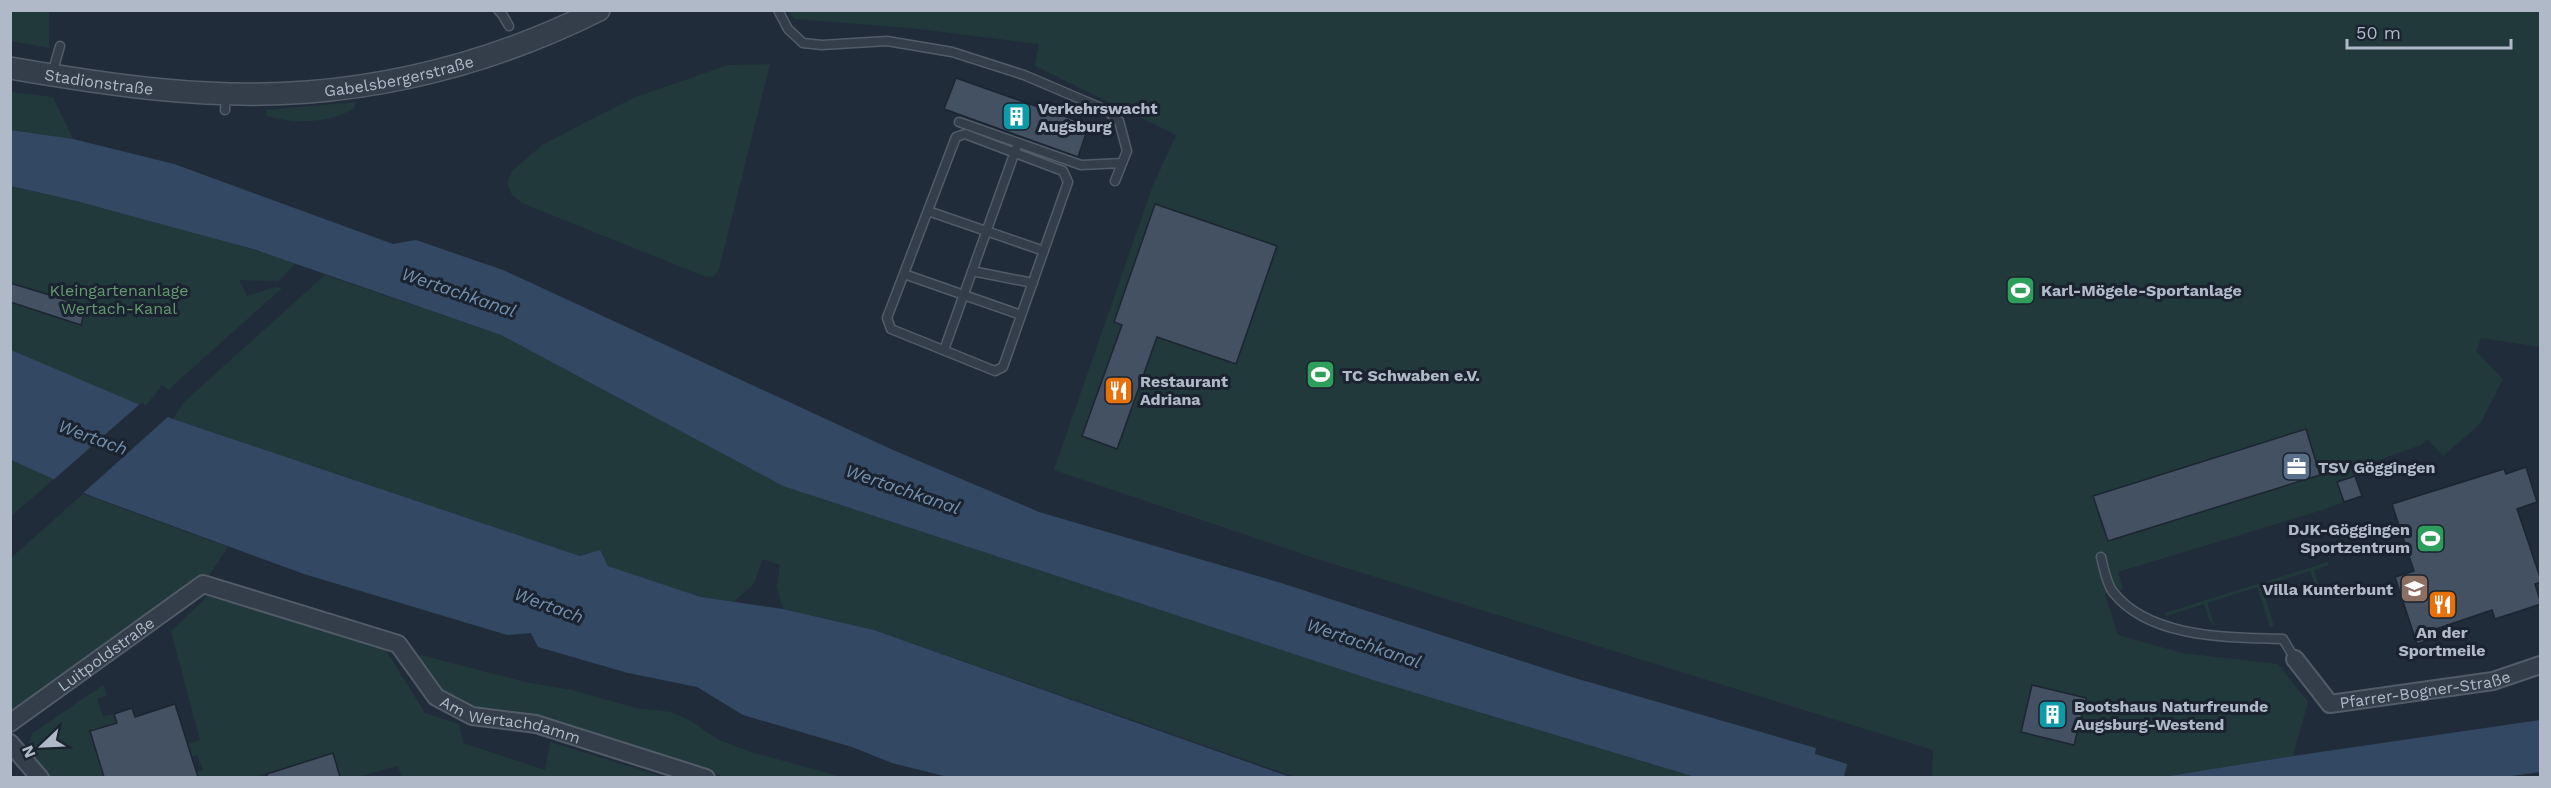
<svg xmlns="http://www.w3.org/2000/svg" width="2551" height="788" font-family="'Work Sans',sans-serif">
<rect width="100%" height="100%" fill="#212c3a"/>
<!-- green -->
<path fill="#22393b" d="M10 11H49V48L11 41Z
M789 11H2540V347L2481 338 2476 351 2503 379 2480 424 2443 456 2427 439 2421 445 2353 469 2362 496 2316 512 2118 572 2123 589 2105 594 2118 635 2182 653 2278 664 2308 702 2293 756 2163 777H1932L1933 750 1314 558 1054 470 1152 188 1176 135 1035 66 1039 44 910 28 794 19Z
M770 64 719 269 714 277 704 276 522 203 512 195 507 183 512 171 542 145 633 98 728 65Z
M10 92 53 97 73 139 11 130Z
M356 102 354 108C331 124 292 124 267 116L266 110Z
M11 186C106 208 202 233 296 263L279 281 239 280 247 296 275 287 282 288 168 390 162 385 144 408 11 350Z
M325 275 501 335 783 486 1376 681 1695 777H1295L874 630 783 609 777 587 780 565 762 559 755 582 734 602 701 597 608 566 600 551 580 556 173 419 183 403Z
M11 460 54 479 11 516Z
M83 494 228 547 203 584 11 723V558Z
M2328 562 2329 565 2314 570 2321 593V602L2310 571 2262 586 2274 626 2270 627 2257 587 2207 603 2215 627 2209 620 2204 604 2166 616 2165 613Z
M208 596 384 647 425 713 459 724 463 743 545 770 550 742 663 777 402 778 398 766 357 777H340L332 753 255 777H180L203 770 197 755 192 757 188 744 200 740 171 631Z
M413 653 525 682 572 690 636 708 671 712 689 720 719 740 751 752 842 777H725L670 757 629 745 483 710 447 697 432 685Z
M103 685 107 695 97 699 103 716 114 714 117 723 90 732 104 777H48C34 763 22 754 33 733Z"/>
<!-- water -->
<path fill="#334862" d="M11 130 73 139 174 164 393 244 416 240 503 270 893 450 1039 512 1278 582 1568 676 1816 748 1815 754 1847 764 1844 777H1695L1376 681 783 486 501 335 253 249 76 201 11 186Z
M11 350 173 419 580 556 600 550 608 566 701 597 783 609 874 630 1290 777H948L892 763 852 747 743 715 697 687 628 673 538 647 531 633 507 635 304 574 91 496 11 460Z
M2540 720V772L2498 778 2163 777 2293 756Z"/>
<!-- pier -->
<path fill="#212c3a" d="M141 403 170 415 81 495 52 481Z"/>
<!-- building -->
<path fill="#445162" stroke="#1c2531" stroke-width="1.5" d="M956 78 1089 125 1078 157 944 109Z
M1155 204 1277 246 1236 364 1157 337 1117 449 1082 436 1122 325 1114 322Z
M10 283 86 306 81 325 10 302Z
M2306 429 2320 475 2108 541 2093 496Z
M2526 467 2537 502 2517 509 2541 580V582L2535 584 2541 604 2495 619 2492 610 2436 629 2439 637 2417 644 2395 577 2414 571 2392 504 2504 469 2506 474Z
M2355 476 2362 496 2344 502 2337 482Z
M2032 685 2086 698 2074 745 2021 732Z
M175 704 198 777H104L90 731 117 723 114 714 132 708 135 717Z
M333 753 340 777H267V774Z"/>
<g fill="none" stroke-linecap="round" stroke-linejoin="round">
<defs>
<path id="service" d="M498 10 502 14 509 26
M778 10 788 29 803 43 822 45 887 41 952 52 1024 75 1106 110 1119 121 1127 151 1115 181
M52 74 60 46
M225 110 226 93
M959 122 1081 165 1122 163
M965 134 1063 171 1068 182 1003 367 995 371 891 329 887 318 956 137Z
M928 211 1044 251
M972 271 1033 283
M904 274 1021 315
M944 350 1018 143
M2101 557C2104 568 2106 583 2113 592 2150 639 2229 637 2283 639L2295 659"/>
<g id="minor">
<path id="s1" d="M2295 659 2330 704 2493 681 2540 665"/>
<path id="s2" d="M10 723 203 584 398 644 436 697 472 716 536 724 706 778"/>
<path d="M10 743 40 778"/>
</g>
<g id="tertiary">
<path id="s3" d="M10 68C108 85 209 100 308 92 409 84 509 55 599 10"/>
</g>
</defs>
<!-- service casing -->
<use href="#service" stroke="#525c68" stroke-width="11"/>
<!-- minor casing -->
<use href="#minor" stroke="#525c68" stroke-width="20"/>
<!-- tertiary casing -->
<use href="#tertiary" stroke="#525c68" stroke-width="24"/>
<!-- service -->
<use href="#service" stroke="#343e4b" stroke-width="8"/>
<!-- minor -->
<use href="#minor" stroke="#343e4b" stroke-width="16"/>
<!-- tertiary -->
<use href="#tertiary" stroke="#343e4b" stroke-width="21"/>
</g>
<!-- icons -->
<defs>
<symbol id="building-square" viewBox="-11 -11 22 22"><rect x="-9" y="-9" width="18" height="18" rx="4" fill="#0f9aa8" stroke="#1a232f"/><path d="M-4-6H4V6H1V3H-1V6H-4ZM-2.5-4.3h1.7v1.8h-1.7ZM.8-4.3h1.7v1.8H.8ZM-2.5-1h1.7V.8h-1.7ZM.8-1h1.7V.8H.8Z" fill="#fff"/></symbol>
<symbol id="stadium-square" viewBox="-11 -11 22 22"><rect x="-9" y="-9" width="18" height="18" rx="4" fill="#2e9e5b" stroke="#1a232f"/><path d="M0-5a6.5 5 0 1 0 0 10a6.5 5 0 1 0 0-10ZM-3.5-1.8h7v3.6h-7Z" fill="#fff"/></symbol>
<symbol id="restaurant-square" viewBox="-11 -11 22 22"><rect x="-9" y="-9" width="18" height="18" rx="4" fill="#e8710a" stroke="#1a232f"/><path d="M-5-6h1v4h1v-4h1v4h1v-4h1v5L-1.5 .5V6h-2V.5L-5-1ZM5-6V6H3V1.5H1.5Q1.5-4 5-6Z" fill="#fff"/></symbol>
<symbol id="office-square" viewBox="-11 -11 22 22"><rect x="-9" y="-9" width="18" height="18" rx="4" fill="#5c6f8a" stroke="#1a232f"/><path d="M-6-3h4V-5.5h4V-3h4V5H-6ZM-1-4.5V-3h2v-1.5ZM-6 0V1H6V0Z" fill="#fff"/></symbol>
<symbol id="school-square" viewBox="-11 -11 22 22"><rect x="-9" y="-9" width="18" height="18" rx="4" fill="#8d6e63" stroke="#1a232f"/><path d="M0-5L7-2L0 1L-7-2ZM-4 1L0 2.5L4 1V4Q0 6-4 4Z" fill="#fff"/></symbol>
</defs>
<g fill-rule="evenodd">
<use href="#building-square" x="1000" y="100" width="33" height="33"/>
<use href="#stadium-square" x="2004" y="274" width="33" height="33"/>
<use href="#stadium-square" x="1304" y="358" width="33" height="33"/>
<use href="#restaurant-square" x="1102" y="374" width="33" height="33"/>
<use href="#office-square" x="2280" y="450" width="33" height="33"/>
<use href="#stadium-square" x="2414" y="522" width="33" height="33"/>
<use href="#school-square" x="2398" y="572" width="33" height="33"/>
<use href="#restaurant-square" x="2426" y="588" width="33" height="33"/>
<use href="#building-square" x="2036" y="698" width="33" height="33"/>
</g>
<g text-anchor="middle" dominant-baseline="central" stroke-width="6" stroke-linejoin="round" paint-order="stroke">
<!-- street labels -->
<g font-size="16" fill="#afb9c7" stroke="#1a232f">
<text stroke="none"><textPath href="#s3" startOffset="392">Gabelsbergerstraße</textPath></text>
<text stroke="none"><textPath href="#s3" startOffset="90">Stadionstraße</textPath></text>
<text stroke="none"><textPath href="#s2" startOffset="118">Luitpoldstraße</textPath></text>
<text stroke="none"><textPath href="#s1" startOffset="153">Pfarrer-Bogner-Straße</textPath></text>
<text stroke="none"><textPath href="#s2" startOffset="586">Am Wertachdamm</textPath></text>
</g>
<!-- poi labels -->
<g font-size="16" font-weight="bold" fill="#afb9c7" stroke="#1a232f" text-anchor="start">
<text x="1038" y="108">Verkehrswacht<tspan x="1038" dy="18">Augsburg</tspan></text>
<text x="2041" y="290">Karl-Mögele-Sportanlage</text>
<text x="1342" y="375">TC Schwaben e.V.</text>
<text x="1140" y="381">Restaurant<tspan x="1140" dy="18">Adriana</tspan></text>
<text x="2318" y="467">TSV Göggingen</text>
<text x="2410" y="529" text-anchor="end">DJK-Göggingen<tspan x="2410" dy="18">Sportzentrum</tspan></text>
<text x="2393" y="589" text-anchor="end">Villa Kunterbunt</text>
<text x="2442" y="632" text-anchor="middle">An der<tspan x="2442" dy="18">Sportmeile</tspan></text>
<text x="2074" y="706">Bootshaus Naturfreunde<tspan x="2074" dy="18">Augsburg-Westend</tspan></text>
</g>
<!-- park labels -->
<g font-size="16" fill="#659970" stroke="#1a232f">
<text x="119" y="290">Kleingartenanlage<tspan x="119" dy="18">Wertach-Kanal</tspan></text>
</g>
<!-- water labels -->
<g font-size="18" font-style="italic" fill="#7590b0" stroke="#1a232f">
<text transform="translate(459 292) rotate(19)">Wertachkanal</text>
<text transform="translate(93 437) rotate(20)">Wertach</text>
<text transform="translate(903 489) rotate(19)">Wertachkanal</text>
<text transform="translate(549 605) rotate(20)">Wertach</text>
<text transform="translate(1364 643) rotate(19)">Wertachkanal</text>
</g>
</g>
<!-- border -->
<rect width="2551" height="788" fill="none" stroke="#afb9c7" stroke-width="24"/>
<!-- north arrow -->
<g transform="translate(42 746) rotate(247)" stroke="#1a232f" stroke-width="4.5" paint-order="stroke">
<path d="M0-4.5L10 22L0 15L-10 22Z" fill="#afb9c7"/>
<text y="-9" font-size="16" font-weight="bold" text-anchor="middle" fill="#afb9c7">N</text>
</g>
<!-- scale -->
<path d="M2347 39v9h164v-9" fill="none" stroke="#afb9c7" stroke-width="3"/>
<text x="2356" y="39" font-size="18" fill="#afb9c7" stroke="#1a232f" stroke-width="4.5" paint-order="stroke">50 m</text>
</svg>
